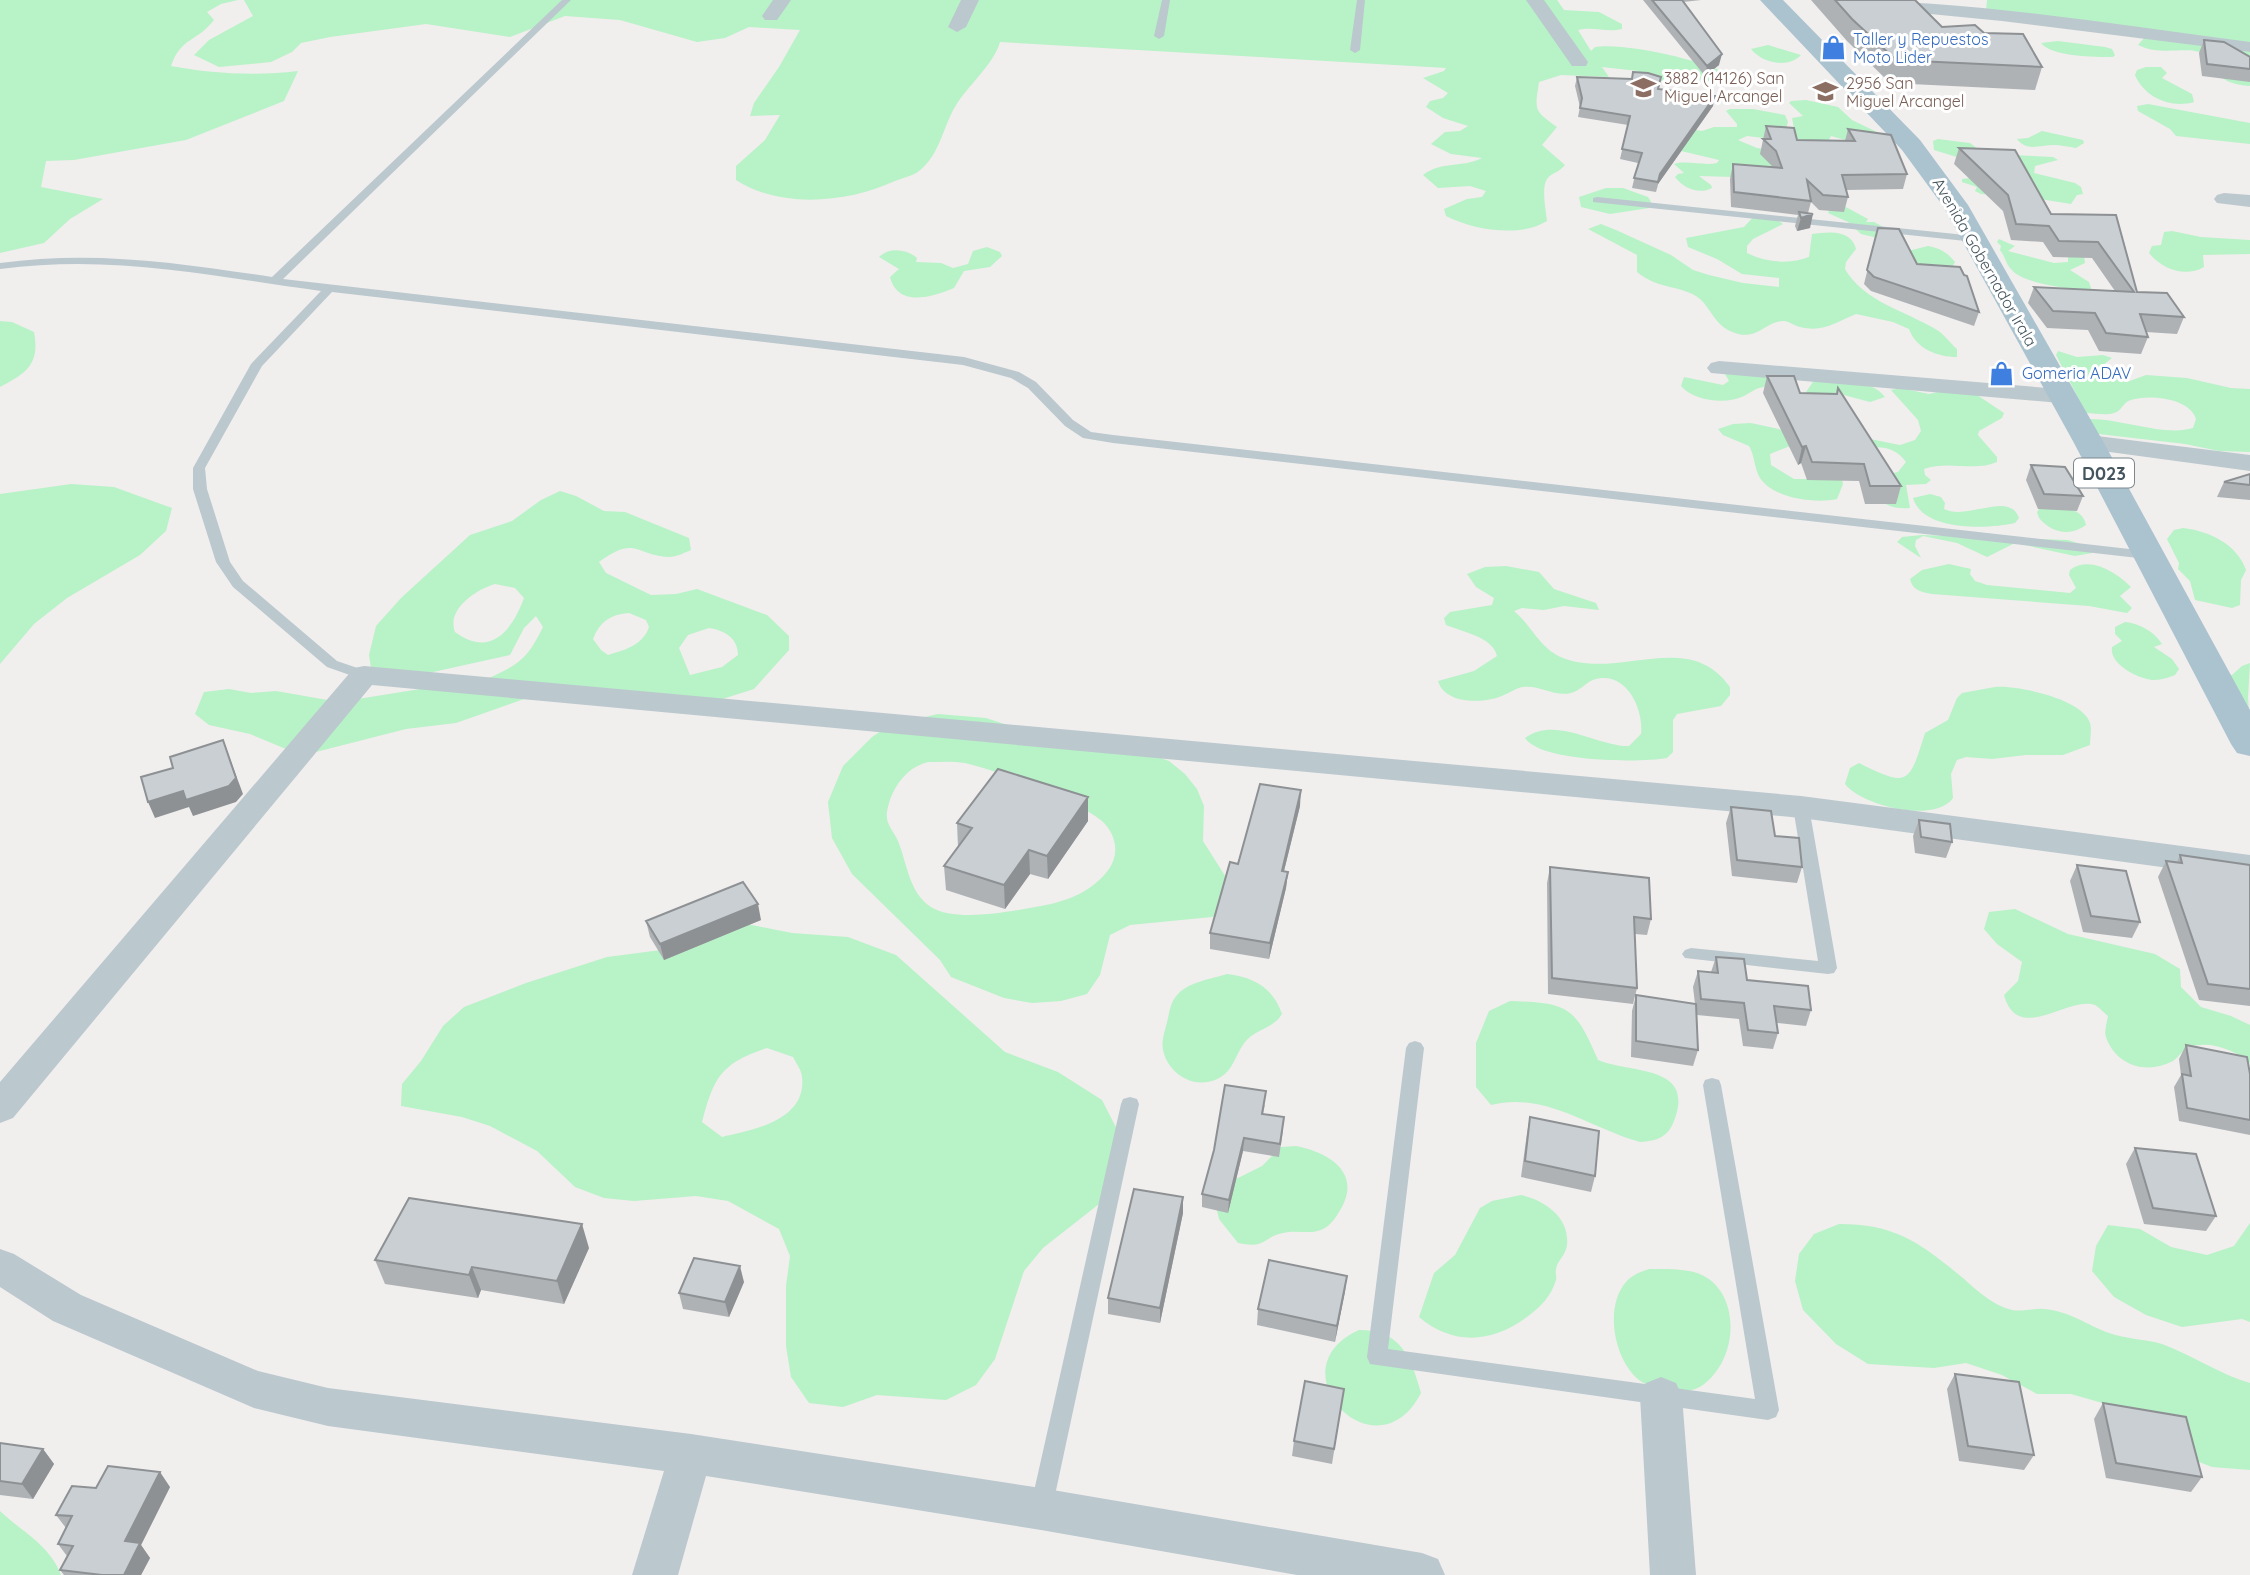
<svg xmlns="http://www.w3.org/2000/svg" width="2250" height="1575" font-family="Quicksand,sans-serif">
<rect width="100%" height="100%" fill="#f1eeee"/>
<!-- green -->
<path fill="#b8f2c7" fill-rule="evenodd" d="M0 0H238L221 4 207 12 214 20C197 42 181 37 171 66 214 74 255 76 298 71L284 101 186 140 74 160 46 161 41 187 103 199 70 219 44 243 0 253Z
M244 0H1557L1564 10 1599 12 1622 24V29C1607 33 1593 26 1578 30L1591 51 1595 47C1625 42 1708 61 1734 77V80L1716 82 1685 77 1676 81H1661L1646 77 1638 71 1602 67 1609 77 1561 75 1539 82C1535 110 1533 110 1557 127L1542 145 1565 165C1560 172 1551 173 1547 179 1541 188 1546 210 1547 221 1520 238 1473 230 1446 216L1444 209 1467 199 1482 197 1486 191 1470 186 1438 188 1423 175C1441 161 1463 168 1482 158L1451 154 1431 144 1445 132 1460 131 1468 126 1443 118 1426 107 1430 101 1443 98 1448 93 1423 78 1444 71 1446 68 1000 42C994 63 971 83 958 102 943 124 941 154 919 171 913 176 902 178 895 181 847 203 781 209 736 180V166L765 140 780 115 750 116 754 103 779 67 800 30 749 27 725 38 697 42 620 20 565 16 510 37 426 24 330 37 301 43 292 52 271 62 219 67 194 55 209 40 253 16Z
M1987 0H2250V45L1986 12Z
M2146 36 2250 49V86C2234 85 2221 81 2212 67 2210 63 2207 57 2203 54 2189 45 2162 57 2138 45Z
M2058 41 2105 47 2112 49 2115 55 2113 57C2095 57 2052 57 2041 43Z
M1768 45 1801 55C1788 69 1762 63 1751 49Z
M2146 67H2161L2167 73 2162 78 2192 94 2194 102C2171 109 2144 97 2135 75L2137 70Z
M1806 100 1838 107 1852 120 1881 134 1863 145 1831 136 1826 145 1800 147 1789 134 1794 128 1792 118 1803 116 1789 103 1791 101Z
M2148 104 2250 123V144L2176 136 2170 129 2138 111 2137 106Z
M1730 109H1753L1785 115 1788 122 1786 128 1764 138 1747 136 1738 140 1757 148 1782 151 1804 163 1734 177 1699 176 1711 185 1712 188C1699 195 1683 188 1675 177L1678 174 1684 173 1674 164C1687 160 1703 166 1717 163L1719 160 1677 150V127L1702 131 1714 127H1737V124L1726 111Z
M2042 131 2083 140 2084 143 2076 148C2069 147 2061 145 2054 145 2039 145 2027 152 2017 139L2028 138Z
M1938 139 1970 143 1978 149 2011 155 2053 157 2058 160 2035 166 2034 173 2075 183 2081 187 2083 194 2077 195 2071 204 2034 198 1981 194 1975 191 1977 187 1962 182V179L1970 178 1963 159 1934 150 1933 141Z
M1606 188H1623L1648 197 1651 202 1649 208 1610 214 1581 207 1579 197Z
M1844 206 1868 219 1866 222H1874L1887 229 1878 238 1861 234 1848 222 1828 213 1830 209Z
M1756 214 1773 217 1783 224 1753 239 1747 246V253C1765 262 1789 265 1809 257L1812 234C1828 232 1851 229 1856 249L1846 262 1845 269C1864 302 1906 311 1937 330 1944 334 1950 343 1957 349V357C1938 357 1916 349 1909 329L1893 322 1856 314C1836 322 1823 333 1800 327 1795 326 1790 322 1785 321 1764 320 1758 344 1730 331 1714 324 1709 304 1696 296 1677 285 1658 289 1637 272V255L1588 229 1601 224 1616 230 1671 255 1693 270 1709 275 1743 283 1779 287V278L1742 274 1717 259 1688 247 1686 238 1744 227Z
M2172 231 2201 237 2250 240V254L2203 255 2204 267C2185 278 2162 269 2149 253L2152 246 2161 245 2164 232Z
M1999 239 2015 246 2008 251 2054 263 2068 262V255H2084L2085 263 2070 270 2089 282 2092 291 2084 292C2066 287 2022 284 2011 269 2006 264 2005 256 2000 250L2001 246 1997 242Z
M1928 246C1940 248 1948 253 1955 262 1949 275 1936 274 1923 275L1908 251Z
M987 247 1000 252 1002 256 990 267 964 271 954 288C932 297 898 308 890 277L899 269 879 257C889 247 907 249 917 258L916 262 941 263 953 268 968 264 973 251Z
M0 321 12 322 34 332C40 364 27 373 0 387Z
M2058 351 2077 357 2103 355 2112 358 2103 365 2102 370 2088 374 2127 382 2146 375 2187 378 2231 388 2250 389V452L2219 451 2185 444 2090 433 2088 419C2120 418 2165 437 2193 428L2196 419C2190 398 2149 394 2131 400 2123 402 2122 411 2114 413 2105 416 2095 413 2086 413L2056 355Z
M1724 372 1773 375 1764 387C1755 388 1752 392 1744 396 1726 405 1694 401 1681 386L1684 377 1723 385 1729 381Z
M1815 379C1837 381 1871 378 1885 397L1870 402 1840 394 1809 396 1806 392Z
M1900 388 1929 394 1946 390 1977 395 2004 413 2002 418 1979 431 1978 435 1997 457V462C1975 472 1948 460 1924 469L1925 475 1931 480 1926 484 1906 485 1910 508C1885 510 1877 499 1864 480L1898 472 1906 462C1889 438 1861 449 1838 456L1843 484 1837 499C1814 504 1773 498 1760 478 1754 468 1755 456 1749 446L1723 435 1718 429 1733 424 1751 423 1792 432 1870 439 1900 445 1915 440 1921 431 1918 420 1891 390ZM1790 446 1814 479H1794L1771 465 1770 454Z
M71 484 114 487 172 508 166 531 140 555 67 598 34 624 0 664V494Z
M560 491 576 496 604 511 625 512 689 538 691 550C684 553 676 557 669 557 634 555 636 535 599 562L606 573 651 595 676 594 697 589 767 615 789 636V650L754 689 710 703 524 699 456 723 406 729 308 754 286 749 250 734 209 725 195 714 204 692 229 689 251 693 276 691 339 702 489 678C521 663 527 659 543 627L536 616 524 628 510 655 415 676 371 668 369 655 376 626 401 598 470 535 512 521 541 500ZM495 584 515 588 524 598C512 631 490 658 455 632 446 609 477 589 495 584ZM629 613 646 620 649 627C643 645 625 650 608 655L601 650 593 639C599 622 611 614 629 613ZM709 628C724 630 738 638 738 655L722 667 690 675 679 648 688 635Z
M1930 494 1941 497 1945 503 1944 509C1968 521 2009 490 2019 518L2015 523C1988 529 1923 532 1913 498Z
M2041 507C2058 508 2082 505 2086 525 2070 537 2052 533 2039 518L2037 512Z
M2183 528C2209 531 2237 544 2246 570L2241 580 2240 605 2232 608 2195 600 2190 581 2178 569 2179 563 2167 539 2174 530Z
M1922 535 2068 540 2090 547 2092 553 2075 556 2015 543 1987 557 1957 543 1923 536 1916 540 1915 546 1921 558 1897 542 1902 537Z
M1949 564 1971 569 1970 574 1975 581 1987 585 2070 593 2076 588 2069 575 2070 570C2090 555 2117 573 2131 587L2120 596 2132 608 2127 613 2089 606 1932 594C1922 592 1913 591 1910 579L1922 570Z
M1506 566 1539 572 1554 589 1596 603 1599 610 1564 606 1544 610 1522 608 1514 611C1532 626 1540 649 1563 658 1619 680 1689 628 1730 687V695L1721 706 1677 714 1673 720V752L1667 758C1639 763 1540 762 1525 738 1555 715 1599 747 1629 746L1641 734C1644 708 1625 669 1593 680 1585 683 1580 691 1571 693 1554 697 1540 685 1523 687 1516 688 1511 692 1504 695 1485 704 1445 705 1438 681L1474 671 1497 656C1493 637 1463 632 1446 625L1444 618 1450 612 1492 605 1494 598 1476 587 1467 574 1485 567Z
M2125 622C2139 623 2155 632 2162 644L2154 647 2172 659 2179 669 2175 675C2168 678 2160 680 2152 680 2137 678 2109 664 2112 647L2122 641 2115 634V627Z
M2250 663 2248 697 2250 730 2220 674 2232 675 2242 666Z
M1995 687C2017 685 2083 699 2090 723 2092 729 2090 738 2090 745L2063 755H2026L1992 759 1966 757 1957 760 1951 774 1953 798C1935 824 1862 806 1845 784L1850 768 1859 763C1909 788 1909 784 1925 733L1948 720 1957 698 1962 693Z
M938 714 986 718 1029 732 1147 753 1169 761 1185 774 1197 789 1204 806 1203 841 1234 890V908L1212 917 1130 925 1110 935 1100 975 1087 994 1061 1001 1032 1003 1004 998 951 977 940 960 852 874 832 838 828 802 843 766 872 737 890 725ZM928 762C940 762 953 761 965 763 996 770 1079 801 1102 821 1116 834 1120 853 1109 869 1092 892 1068 901 1041 906 1013 911 956 923 931 907 909 893 907 863 898 841 894 831 885 824 887 812 891 789 905 768 928 762Z
M2015 909 2068 934 2155 954 2180 969 2181 987 2201 1007 2231 1016 2250 1025V1063C2235 1050 2210 1040 2190 1047 2183 1049 2179 1057 2173 1061 2147 1075 2116 1066 2106 1037 2104 1032 2107 1022 2108 1016 2104 1013 2099 1007 2095 1005 2067 996 2018 1045 2004 995L2018 981 2022 962 1997 944 1984 929 1989 912Z
M742 923 792 933 848 937 896 955 1005 1052 1058 1072 1102 1100 1125 1145 1113 1193 1043 1248 1024 1271 995 1359 976 1385 946 1400 877 1395 843 1407 809 1403 791 1377 786 1346V1286L790 1256 779 1229 728 1201 696 1196 634 1201 604 1198 575 1187 537 1151 490 1126 462 1117 401 1106 402 1084 421 1061 443 1026 464 1007 526 983 607 957 692 946ZM767 1048 793 1057C796 1063 802 1071 802 1077 807 1120 753 1130 722 1137L702 1122C714 1076 722 1063 767 1048Z
M1227 974C1254 977 1273 988 1282 1014 1273 1029 1255 1029 1245 1042 1237 1052 1234 1066 1225 1074 1202 1093 1169 1078 1163 1050 1161 1039 1166 1028 1168 1018 1170 1009 1171 1001 1178 994 1189 982 1211 979 1227 974Z
M1510 1001C1568 1003 1575 1006 1598 1060 1631 1074 1696 1064 1674 1121 1668 1137 1657 1141 1640 1142 1591 1129 1545 1091 1491 1105L1476 1087V1043L1489 1011Z
M1296 1146C1327 1152 1361 1171 1342 1207 1337 1215 1334 1222 1325 1228 1312 1236 1297 1229 1283 1233 1262 1237 1268 1249 1238 1243L1219 1219 1213 1193 1224 1185 1262 1166 1281 1147Z
M1521 1195C1544 1200 1570 1217 1567 1245 1566 1255 1557 1261 1556 1269 1555 1275 1557 1274 1556 1280 1551 1297 1540 1307 1527 1317 1492 1343 1453 1346 1419 1317L1434 1273 1455 1255 1480 1208 1492 1201Z
M2250 1223V1322L2242 1319 2182 1327 2146 1315 2114 1297 2092 1271 2096 1246 2108 1225 2140 1229 2171 1247 2207 1255 2234 1246Z
M1839 1224C1896 1224 1920 1243 1963 1278 1976 1290 1994 1306 2012 1310 2022 1312 2034 1308 2044 1309 2069 1311 2087 1325 2109 1333 2126 1339 2145 1339 2162 1344 2192 1355 2219 1374 2250 1383V1470L2212 1467 2174 1452 2106 1404 2071 1394H2037L2002 1375 1966 1363 1934 1368 1868 1364 1836 1344 1803 1310 1795 1281 1799 1254 1814 1234Z
M1649 1269C1665 1269 1687 1268 1702 1275 1737 1292 1738 1345 1715 1373 1703 1388 1694 1392 1675 1391 1662 1390 1650 1388 1639 1380 1614 1360 1604 1307 1626 1282 1632 1275 1640 1272 1649 1269Z
M1359 1330C1401 1330 1411 1357 1421 1393 1376 1480 1272 1369 1359 1330Z
M0 1511C22 1532 50 1545 61 1575H0Z"/>
<g fill="none" stroke-linecap="round" stroke-linejoin="round">
<!-- lane -->
<path fill="#bbc8ce" fill-rule="evenodd" d="M562 0H571L283 279 964 357 1019 372 1036 382 1073 420 1091 432 1113 435 2147 551 2154 555 2147 559 1113 443 1083 438 1065 426 1028 388 1011 378 963 365 332 292 262 366 205 468 207 489 230 562 243 581 337 661 369 672 371 675 364 680 327 667 233 587 216 562 193 489V468L251 364 321 291C209 276 114 254 0 269V263C94 250 179 263 272 277Z
M1162 0H1170L1164 36 1159 39 1154 36Z
M1357 0H1365L1360 50 1355 53 1350 50Z
M1597 197 1975 236 1980 239 1975 242 1593 202V198Z
M1801 802 1809 807 1837 968 1834 973 1828 974 1685 958 1682 954 1685 950 1691 948 1818 961 1793 807Z
M1415 1041 1421 1043 1424 1048 1388 1349 1755 1399 1703 1085 1705 1080 1712 1078 1719 1080 1721 1085 1779 1410 1776 1417 1768 1420 1370 1364 1367 1357 1406 1048 1409 1043Z
M1130 1097 1137 1099 1139 1104 1052 1509 1049 1516 1041 1519 1033 1516 1030 1509 1121 1104 1123 1099Z"/>
<!-- street -->
<path fill="#bbc8ce" fill-rule="evenodd" d="M773 0H791L777 20H765L762 16Z
M961 0H979L966 27 957 32 948 27Z
M1526 0H1544L1588 62 1586 66H1572Z
M1829 0C1970 0 2111 24 2250 42V52L2002 21 1838 5Z
M2224 193 2250 195V207L2217 203 2214 199 2217 195Z
M1719 361 2060 389 2069 391 2072 396 2069 401 2060 403 1711 373 1707 368 1711 363Z
M2089 435 2250 455V471L2080 448 2076 443 2080 438Z
M364 666 1801 796 2250 855V879L1801 818 372 685 13 1118 0 1123V1082L354 668Z
M0 1249 14 1254 81 1295 258 1371 328 1388 691 1434 1041 1488 1422 1553 1438 1559 1445 1575H1297L1041 1530 706 1476 678 1575H632L664 1471 328 1426 254 1408 53 1321 0 1287Z
M1661 1377 1676 1383 1682 1396 1696 1575H1650L1640 1396 1646 1383Z"/>
<!-- primary -->
<path fill="#abc2cf" fill-rule="evenodd" d="M1760 0H1783L1920 140 1968 205 2104 443 2250 710V756L2237 753 2231 744 2074 443 1943 206 1902 150Z"/>
</g>
<!-- wall -->
<path fill="#aeb2b5" d="M1643 0H1701L1683 2 1719 65 1705 76Z
M1811 0H1915L1942 27 1984 33 2042 67 2035 90 1890 83 1847 41Z
M2204 40 2250 57V82L2202 76 2199 53Z
M1577 77 1659 89 1713 106 1658 184 1656 192 1632 188 1638 163 1620 159 1628 125 1578 117 1580 107 1575 86Z
M1766 126 1797 140 1845 141 1848 129 1907 174 1903 189 1846 190 1848 197 1844 212 1819 210 1811 202 1808 213 1810 228 1797 231 1795 226 1798 215 1731 207 1730 179 1733 164 1773 167 1760 154Z
M1959 148 2051 214 2116 215 2137 292 2184 317 2177 334 2146 332 2148 337 2141 354 2099 351 2088 330 2047 328 2028 303 2034 287 2115 291 2092 258 2053 257 2043 242 2011 240 2003 211 1954 164Z
M1878 228 1917 264 1979 312 1974 326 1871 291 1864 284Z
M1767 376 1800 393 1901 486 1896 504H1865L1859 481 1807 480 1801 463 1798 465 1763 393Z
M2031 465 2083 496 2077 511 2038 509 2026 480Z
M2250 474V500L2217 497 2224 482Z
M1088 797V821L1048 879 1030 874 1005 909 946 890 944 866 958 847 957 823Z
M1300 806 1284 871 1288 872 1286 888 1269 959 1210 949V933L1238 864Z
M1731 807 1775 836 1802 867 1797 883 1732 876 1726 823Z
M1919 820 1952 842 1946 858 1915 853 1913 836Z
M2180 855 2250 865V1006L2199 1000 2158 877 2166 861 2177 862Z
M2077 865 2140 922 2132 938 2083 932 2070 881Z
M1550 867 1651 919 1647 935 1635 934 1637 988 1633 1004 1548 994 1547 883Z
M761 920 664 960 650 937 646 921Z
M1716 957 1747 980 1811 1010 1806 1026 1777 1023 1778 1033 1773 1049 1743 1046 1739 1019 1697 1015 1698 1050 1693 1066 1631 1057 1632 1011 1636 995 1695 1004 1693 987 1698 971 1711 972Z
M2186 1045 2250 1074V1135L2179 1121 2174 1087 2181 1075 2179 1059Z
M1265 1104 1263 1114 1283 1131 1279 1157 1243 1151 1228 1213 1202 1207V1194Z
M1530 1117 1595 1176 1591 1192 1521 1177 1527 1133Z
M2135 1148 2216 1216 2206 1231 2144 1224 2126 1164Z
M1183 1197V1213L1160 1323 1108 1314V1298Z
M589 1248 564 1304 481 1290 478 1298 385 1284 375 1260Z
M1347 1276 1335 1342 1257 1325 1258 1309Z
M744 1282 729 1317 683 1309 679 1293Z
M1955 1374 2034 1455 2024 1470 1959 1461 1947 1389Z
M1344 1389 1332 1464 1292 1456 1294 1441Z
M2103 1403 2202 1477 2191 1492 2106 1478 2094 1419Z
M0 1443 43 1449 54 1464 33 1499 0 1495Z
M170 1487 141 1545 150 1558 141 1575H64L60 1570 67 1556 58 1544 66 1528 56 1515 96 1488Z"/>
<!-- shaded-wall -->
<path fill="#8d9194" d="M1722 54 1719 65 1705 76 1707 66Z
M1715 96 1713 106 1658 184 1656 192 1660 174Z
M1813 214 1810 228 1797 231 1801 218Z
M1806 446 1801 463 1798 465 1802 447Z
M223 740 243 794 236 802 193 816 189 807 155 818 148 802Z
M1301 790 1300 806 1280 887 1282 871Z
M1088 797V821L1048 879 1047 856Z
M1029 850 1030 874 1005 909 1004 885Z
M1288 872 1286 888 1269 959 1270 943Z
M758 904 761 920 664 960 660 944Z
M1244 1138 1243 1151 1228 1213 1229 1200Z
M1183 1197V1213L1160 1323V1308Z
M582 1224 589 1248 564 1304 557 1281Z
M740 1266 744 1282 729 1317 725 1302Z
M472 1267 481 1290 478 1298 469 1275Z
M1347 1276 1345 1292 1335 1342 1337 1326Z
M43 1449 54 1464 33 1499 22 1484Z
M160 1472 170 1487 141 1545 150 1558 141 1575H124L125 1541Z"/>
<!-- building -->
<path fill="#cacfd3" stroke="#8d9194" stroke-width="2" d="M1652 0H1682L1722 54 1707 66Z
M1835 0H1915L1942 27 1975 25 1984 33 2023 34 2042 67 1896 60 1852 19Z
M2204 40 2224 42 2250 57V69L2207 64Z
M1633 72 1648 73 1661 77 1658 89 1715 96 1660 174 1658 182 1634 178 1642 153 1622 149 1630 116 1580 108 1582 98 1577 77 1632 79Z
M1766 126 1794 128 1797 140 1855 141 1848 129 1891 135 1907 174 1842 175 1848 197 1823 195 1807 180 1811 201 1734 192 1733 164 1782 168 1776 151 1763 139H1771Z
M1959 148 2015 150 2051 214 2116 215 2137 292 2167 293 2184 317 2140 314 2148 337 2106 333 2095 313 2053 311 2034 287 2134 292 2098 242 2059 241 2049 226 2016 224 2008 195Z
M1799 212 1813 214 1801 218Z
M1878 228 1899 229 1917 264 1960 267 1964 275 1967 276 1979 312 1874 277 1867 270Z
M1767 376H1794L1800 393 1837 394 1838 388 1901 486H1870L1864 464 1812 462 1806 446 1802 447Z
M2031 465 2065 467 2083 496 2044 494Z
M2250 474V485L2224 482Z
M223 740 236 778 229 786 186 800 183 791 148 802 141 777 173 768 170 757Z
M998 769 1088 797 1047 856 1029 850 1004 885 944 866 972 828 957 823Z
M1260 784 1301 790 1282 871 1288 872 1270 943 1210 933 1230 862 1238 864Z
M1731 807 1771 811 1775 836 1799 838 1802 867 1737 860Z
M1919 820 1950 824 1952 842 1921 837Z
M2180 855 2250 865V989L2208 984 2166 861 2182 863Z
M2077 865 2126 871 2140 922 2091 916Z
M1550 867 1649 878 1651 919 1634 917 1637 988 1552 978Z
M743 882 758 904 660 944 646 921Z
M1716 957 1744 959 1747 980 1808 986 1811 1010 1774 1006 1778 1033 1748 1030 1744 1003 1701 999 1698 971 1718 973Z
M1636 995 1696 1004 1698 1050 1636 1041Z
M2186 1045 2247 1057 2250 1074V1120L2187 1108 2182 1074 2191 1076Z
M1225 1085 1266 1091 1262 1114 1284 1117 1280 1144 1244 1138 1229 1200 1202 1194 1214 1150Z
M1530 1117 1599 1131 1595 1176 1525 1161Z
M2135 1148 2196 1154 2216 1216 2153 1208Z
M1134 1189 1183 1197 1160 1308 1108 1298Z
M409 1198 582 1224 557 1281 472 1267 469 1275 375 1260Z
M694 1258 740 1266 725 1302 679 1293Z
M1269 1260 1347 1276 1337 1326 1258 1309Z
M1955 1374 2019 1382 2034 1455 1968 1446Z
M1305 1381 1344 1389 1334 1449 1294 1441Z
M2103 1403 2186 1417 2202 1477 2116 1463Z
M0 1443 43 1449 22 1484 0 1481Z
M108 1466 160 1472 125 1541 140 1543 124 1575H102L60 1570 73 1546 58 1544 72 1516 56 1515 72 1486 96 1488Z"/>
<!-- icons -->
<defs>
<symbol id="shop-bare" viewBox="-9 -9 18 18"><path d="M-5-2.5h2.3a2.7 3.5 0 0 1 5.4 0H5L5.5 6h-11ZM-1.5-2.5h3a1.5 2.3 0 0 0-3 0Z" fill="#3f7fe0" stroke="#fff" stroke-width="2.5" paint-order="stroke"/></symbol>
<symbol id="school-bare" viewBox="-9 -9 18 18"><path d="M0-5L7-2L0 1L-7-2ZM-4 1L0 2.5L4 1V4Q0 6-4 4Z" fill="#8d6e63" stroke="#fff" stroke-width="2.5" paint-order="stroke"/></symbol>
</defs>
<g fill-rule="evenodd">
<use href="#shop-bare" x="1816" y="30" width="35" height="35"/>
<use href="#school-bare" x="1626" y="70" width="35" height="35"/>
<use href="#school-bare" x="1808" y="74" width="35" height="35"/>
<use href="#shop-bare" x="1984" y="356" width="35" height="35"/>
</g>
<g text-anchor="middle" dominant-baseline="central" stroke-width="6" stroke-linejoin="round" paint-order="stroke">
<!-- far-shop labels -->
<g font-size="16" fill="#366cbe" stroke="#fff" text-anchor="start">
<text x="1853" y="39">Taller y Repuestos<tspan x="1853" dy="18">Moto Lider</tspan></text>
<text x="2022" y="373">Gomeria ADAV</text>
</g>
<!-- far-education labels -->
<g font-size="16" fill="#785e54" stroke="#fff" text-anchor="start">
<text x="1664" y="78">3882 (14126) San<tspan x="1664" dy="18">Miguel Arcangel</tspan></text>
<text x="1846" y="83">2956 San<tspan x="1846" dy="18">Miguel Arcangel</tspan></text>
</g>
<!-- far-street labels -->
<g font-size="16" fill="#45555d" stroke="#fff">
<text transform="translate(1985 262) rotate(60)">Avenida Gobernador Irala</text>
</g>
<!-- shield labels -->
<rect fill="#fff" stroke="#7d888e" stroke-width="2" x="2074" y="458.5" width="60" height="29" rx="5"/>
<g font-size="18" font-weight="bold" fill="#45555d">
<text x="2104" y="473">D023</text>
</g>
</g>
</svg>
